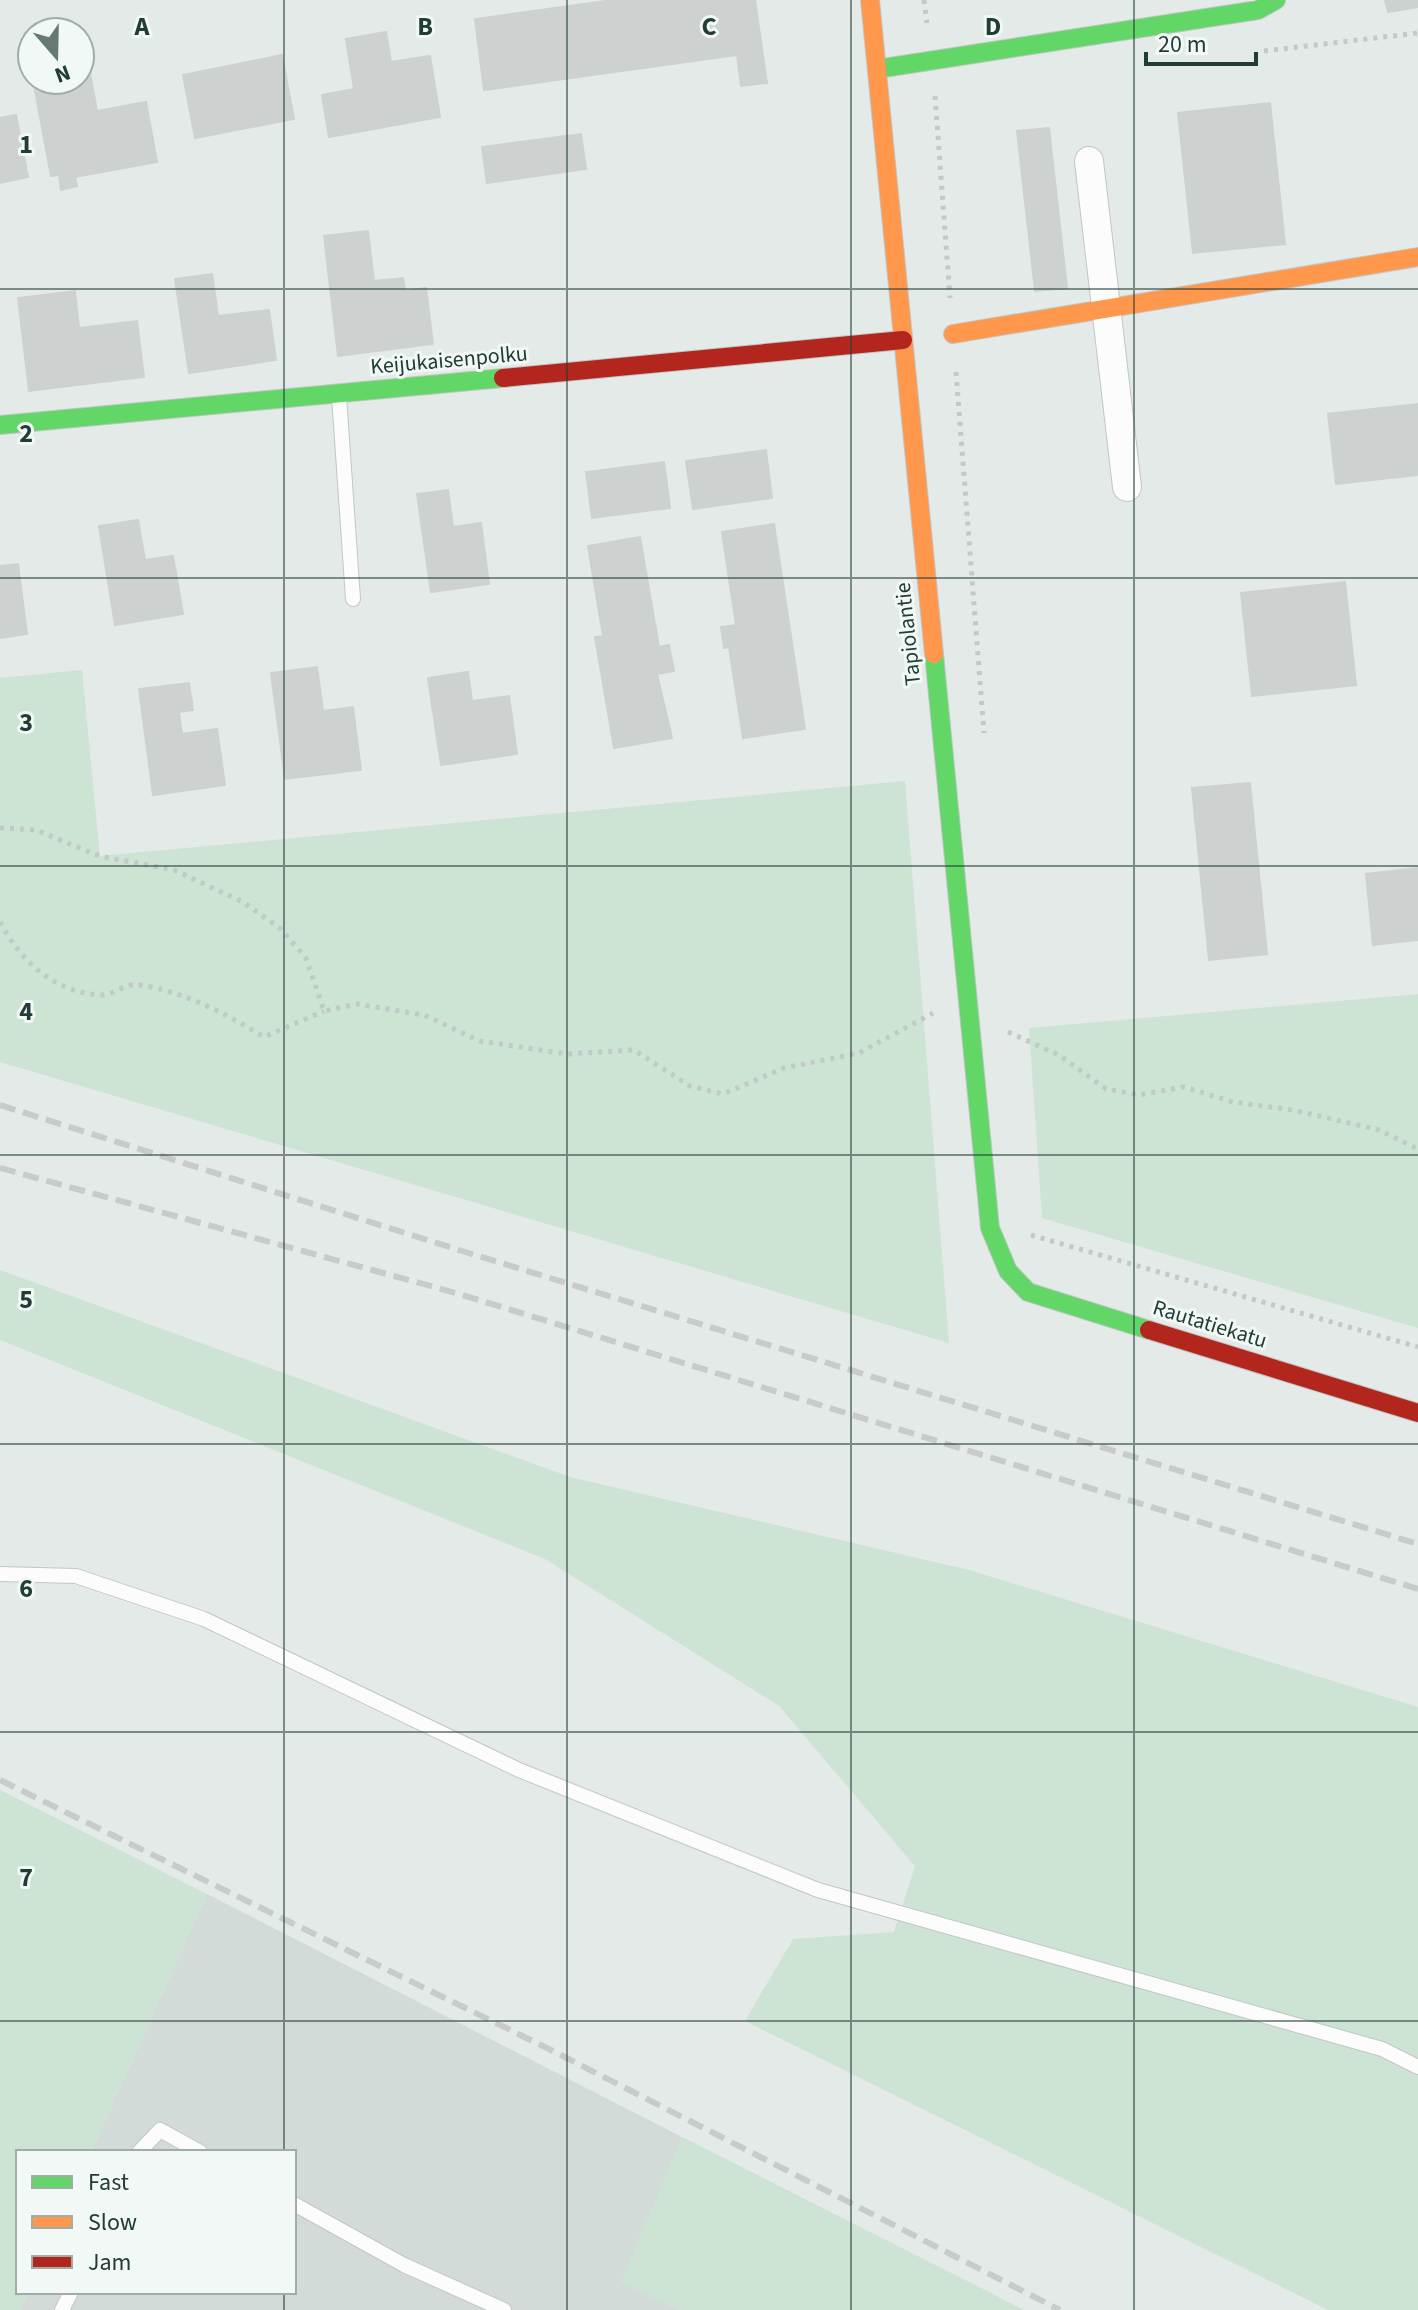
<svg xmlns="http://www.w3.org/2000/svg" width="1418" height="2310" font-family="'Source Sans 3',sans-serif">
<rect width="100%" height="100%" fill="#e4eae7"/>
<!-- built -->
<path fill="#d2dbd7" d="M207 1894 682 2137 1024 2310H20L28 2292H294V2152H91Z"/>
<!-- green -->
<path fill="#cde3d4" d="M82 670 100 856 905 781 949 1343 0 1062V678Z
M1418 994V1328L1042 1218 1029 1028Z
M0 1270 570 1477 969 1570 1418 1707V2310H1328L745 2021 793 1939 894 1932 915 1866 779 1706 545 1559 0 1340Z
M0 1790 207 1894 91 2152H18V2292H28L20 2310H0Z
M682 2137 1024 2310H678L621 2282Z"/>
<!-- building -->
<path fill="#cdd2d0" stroke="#cdd2d0" stroke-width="2" d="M612 0H755L767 83 741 86 737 55 484 90 475 19Z
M1385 0H1418V7L1388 12Z
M386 32 391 62 430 56 440 117 329 137 322 95 354 89 346 39Z
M86 51 97 111 146 102 157 162 75 177 77 186 61 190 59 175 51 176 33 80H80V52Z
M282 55 294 119 195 138 183 75Z
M1270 103 1285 244 1193 253 1178 113Z
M16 115 28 177 0 183V118Z
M1049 128 1067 288 1035 291 1017 131Z
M581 134 586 169 487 183 482 147Z
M368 231 374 281 403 278 405 291 426 288 433 344 338 356 324 236Z
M212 274 218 316 269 310 276 360 189 373 175 279Z
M75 291 79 328 137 321 144 377 29 391 18 298Z
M1418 404V475L1336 484 1328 414Z
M766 450 772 498 693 509 686 461Z
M664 462 670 508 592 518 586 472Z
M448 490 453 527 481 523 489 584 431 592 417 494Z
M138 520 145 560 173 556 183 614 115 625 99 526Z
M774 524 805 729 743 738 729 647 724 648 721 627 736 625 722 532Z
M640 537 659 647 669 645 674 671 657 674 672 738 614 748 595 637 603 636 588 546Z
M18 564 27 634 0 638V566Z
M1345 582 1356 685 1252 696 1241 593Z
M317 667 323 711 353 707 361 770 285 779 271 673Z
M468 672 472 701 509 696 517 754 441 765 428 678Z
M189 683 193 710 179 712 182 734 217 729 225 785 153 795 139 689Z
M1250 783 1267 954 1209 960 1192 788Z
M1418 868V940L1373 945 1366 874Z"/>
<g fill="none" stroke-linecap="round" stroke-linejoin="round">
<defs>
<path id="lane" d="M339 396 353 599
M0 1574 76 1576 204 1619 519 1770 818 1890 1382 2049 1418 2067
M139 2152 160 2130 200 2152
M294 2204 404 2265 504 2310
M62 2310 71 2292"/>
<path id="street" d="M1089 161 1127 487"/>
<path id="fast" d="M877 69 1258 10 1276 0
M0 425 503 378
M934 654 990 1228 1008 1271 1028 1292 1149 1330"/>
<path id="slow" d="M870 0 934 654
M953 334 1418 257"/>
<path id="jam" d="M503 378 903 340
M1149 1330 1418 1413"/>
</defs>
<!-- lane casing -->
<use href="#lane" stroke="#c1c7c4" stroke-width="16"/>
<!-- street casing -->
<use href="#street" stroke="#c1c7c4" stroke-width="30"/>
<!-- fast casing -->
<use href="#fast" stroke="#bfc7c4" stroke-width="20"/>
<!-- slow casing -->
<use href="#slow" stroke="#bfc7c4" stroke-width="20"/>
<!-- jam casing -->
<use href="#jam" stroke="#bfc7c4" stroke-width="20"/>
<!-- path -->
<path stroke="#c1cac6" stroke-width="5" stroke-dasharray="4 6" stroke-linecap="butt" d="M924 0 927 23
M1264 51 1418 33
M935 96 950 298
M956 372 984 733
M0 828 36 830 99 856 174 870 243 902 281 929 306 958 324 1011 357 1004 424 1015 480 1041 567 1054 634 1050 690 1086 723 1094 784 1068 859 1053 933 1013
M0 922C21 961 52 991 99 995 113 996 126 982 140 985 185 992 226 1014 264 1037L324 1011
M1008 1032 1059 1055 1106 1089 1139 1095 1184 1087 1233 1102 1293 1110 1379 1130 1418 1149
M1031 1235 1418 1347"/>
<!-- lane -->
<use href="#lane" stroke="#fbfcfb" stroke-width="14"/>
<!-- street -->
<use href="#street" stroke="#fbfcfb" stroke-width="28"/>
<!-- fast -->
<use href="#fast" stroke="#63d668" stroke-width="18"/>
<!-- slow -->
<use href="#slow" stroke="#ff974d" stroke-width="18"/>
<!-- jam -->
<use href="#jam" stroke="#b3261e" stroke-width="18"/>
<!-- rail -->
<path stroke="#c7cbca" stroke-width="6" stroke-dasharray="16 8" stroke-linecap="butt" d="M0 1105 462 1251 1418 1544
M0 1168 456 1293 1418 1589
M0 1780 549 2049 1060 2310"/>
</g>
<!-- grid -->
<path fill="none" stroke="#223c36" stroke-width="2" stroke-opacity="0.55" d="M284 0V2152M567 0V2310M851 0V2310M1134 0V2310M0 289H1418M0 578H1418M0 866H1418M0 1155H1418M0 1444H1418M0 1732H1418M0 2021H1418M284 2292V2310"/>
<g text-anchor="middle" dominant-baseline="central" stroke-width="6" stroke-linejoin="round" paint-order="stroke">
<!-- street labels -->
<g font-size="22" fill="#223c36" stroke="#f2f8f5">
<text transform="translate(449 360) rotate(-5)">Keijukaisenpolku</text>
<text transform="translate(908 634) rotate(-96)">Tapiolantie</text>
<text transform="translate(1210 1324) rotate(17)">Rautatiekatu</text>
</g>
</g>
<g font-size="26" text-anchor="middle" font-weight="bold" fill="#223c36" stroke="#f2f8f5" stroke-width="6" stroke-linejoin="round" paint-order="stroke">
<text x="142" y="35">A</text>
<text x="425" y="35">B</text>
<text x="709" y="35">C</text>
<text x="993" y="35">D</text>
<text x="26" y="153">1</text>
<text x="26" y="442">2</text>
<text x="26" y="731">3</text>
<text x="26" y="1020">4</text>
<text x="26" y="1308">5</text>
<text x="26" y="1597">6</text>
<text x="26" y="1886">7</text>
</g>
<!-- legend -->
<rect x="16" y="2150" width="280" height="144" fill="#f2f8f5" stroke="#9fada9" stroke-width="2"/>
<rect x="32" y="2176" width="40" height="12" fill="#63d668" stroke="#9fada9" stroke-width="2"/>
<text x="88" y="2190" font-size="24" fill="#223c36">Fast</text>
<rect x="32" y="2216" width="40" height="12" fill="#ff974d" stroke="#9fada9" stroke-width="2"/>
<text x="88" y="2230" font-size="24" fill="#223c36">Slow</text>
<rect x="32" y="2256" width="40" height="12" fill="#b3261e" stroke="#9fada9" stroke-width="2"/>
<text x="88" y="2270" font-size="24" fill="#223c36">Jam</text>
<!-- north arrow -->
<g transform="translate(56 56) rotate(160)"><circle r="38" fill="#f2f8f5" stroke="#9fada9" stroke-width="2"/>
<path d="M0-6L14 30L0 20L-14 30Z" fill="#667974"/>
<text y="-12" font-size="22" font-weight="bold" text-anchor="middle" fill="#223c36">N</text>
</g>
<!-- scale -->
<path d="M1146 52v12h110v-12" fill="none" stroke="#223c36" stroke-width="4"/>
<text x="1158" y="52" font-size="24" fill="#223c36" stroke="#f2f8f5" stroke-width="6" paint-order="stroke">20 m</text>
</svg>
